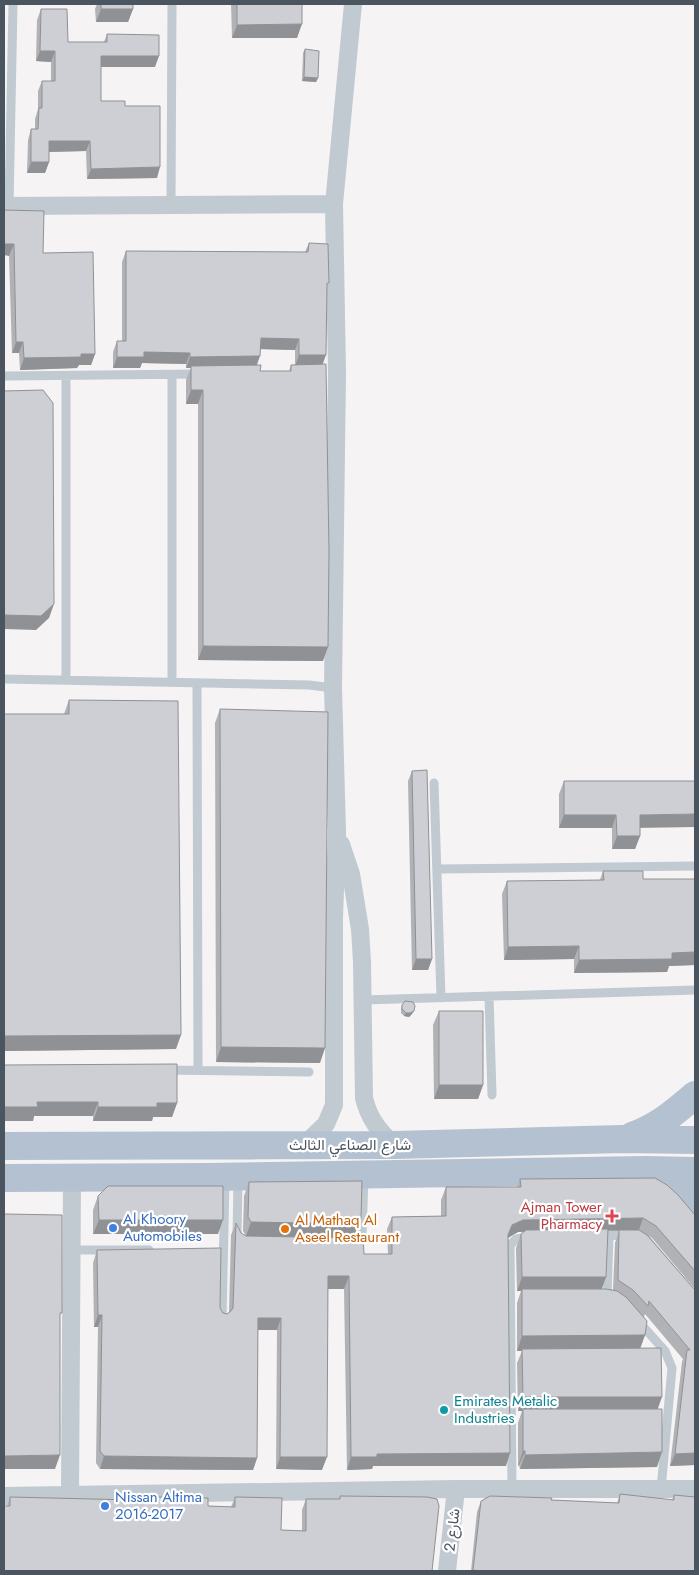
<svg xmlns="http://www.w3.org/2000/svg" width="699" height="1575" font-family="Jost,Vazirmatn,sans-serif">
<rect width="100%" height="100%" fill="#f5f3f3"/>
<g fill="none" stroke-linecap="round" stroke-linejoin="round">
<!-- service -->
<path stroke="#c1c9d1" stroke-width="9" d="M171 204 172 4
M9 206 13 4
M172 375V682
M4 376 198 374
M66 376V680
M4 679 309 685 333 688
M197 683 198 1070
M434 783 441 998
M437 869 695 866
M489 996 492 1095
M363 1000 695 990
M166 1070 309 1072
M237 1236 238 1179
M596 1236 628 1235
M355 1243 359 1241 362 1234 364 1177
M71 1250H149
M607 1297 609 1236
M222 1320 225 1180
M639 1322 665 1351 672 1368 661 1489
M512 1489 510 1247 511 1244 516 1239 530 1237"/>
<!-- minor -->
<path stroke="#c1c9d1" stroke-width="18" d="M4 206 334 204
M341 844 351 874 360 929 362 962 364 1098C369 1119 379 1131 394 1145
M304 1145 326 1124 334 1105V918L337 832 333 688 337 372 334 204 353 4
M70 1495 72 1178
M4 1496 456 1489H695
M447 1571 456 1489"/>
<!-- primary -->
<path stroke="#b4c1d0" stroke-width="28" d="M632 1136C658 1127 675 1112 695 1095
M4 1146 394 1145 622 1139 695 1140
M649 1172 672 1184 695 1206
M4 1178 209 1177 645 1170 695 1171"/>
</g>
<!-- wall -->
<path fill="#b0b2b6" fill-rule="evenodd" d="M97 4H133V9L128 22H96L95 9Z
M231 4H302L297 38H232Z
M41 9 68 42H104L107 34 155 67H101V101L125 106 157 178 87 179 86 151 49 152V162L45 173H27L28 140 31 129H35V119L38 109V91L42 81H51V62L36 61 37 20Z
M305 49 318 78 316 82 302 81 303 53Z
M4 210 43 253 95 354 91 365H79L77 368 20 370 19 353H12L9 256Z
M309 243 327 288 322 364 323 661 198 660V404H186V380L191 368H186V364L142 363 140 368H113V352L117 341H122V262L126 251 305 252ZM260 349 295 350V365H291L289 371H260L257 365Z
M69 700 176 1049 4 1051V714H64Z
M220 709 320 1063 216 1062 215 723Z
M412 771 432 959 428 970H412L408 781Z
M564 781 640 828V836L635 849H612V828H559V794Z
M603 871 643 879H695V965L669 966 667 972 574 973V959L504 960 502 894 507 881 600 880Z
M402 1005 412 1014 409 1017 404 1016 401 1013V1009Z
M439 1011 483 1085 478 1099H434L433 1025Z
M4 1065 177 1103 172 1117H153L152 1121H93V1116H34L33 1121Z
M520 1179 695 1215V1289L652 1238 649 1236 695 1290V1465L670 1466 682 1362 683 1359 645 1314 644 1317 645 1335 640 1348 657 1409V1467L520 1469 519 1465 518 1466V1423L522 1411H518L517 1363 522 1351H517V1303L521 1291H517L516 1248 521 1234 524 1232H518L508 1237 506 1466H373L372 1469 347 1470 344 1289H328L322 1470 276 1469 277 1330H258L257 1458 253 1470 100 1469 96 1463 98 1327H94L93 1263 97 1250 220 1308 223 1313 227 1314 229 1313 231 1235 236 1223 241 1233 246 1236 243 1231 244 1196 249 1182 354 1236 350 1238 364 1254H388L387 1229 392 1217 441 1216V1200L446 1187H517ZM608 1231H619L615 1243 613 1290 602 1289Z
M98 1196 218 1234H93V1210Z
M620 1494 672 1500 674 1495 695 1571H471L477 1512 481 1501 551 1500 617 1503Z
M340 1496 432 1571 7 1506 10 1497 132 1500 133 1497 166 1501H195L196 1498 208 1506 231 1507 235 1497 281 1530 302 1531V1510L306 1499H339Z"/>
<!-- shaded-wall -->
<path fill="#909194" d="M101 9H133L128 22H96Z
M302 24 297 38H232L237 25Z
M40 51H55L51 62 36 61Z
M101 56H159L155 67H97Z
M304 77 318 78 316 82 302 81Z
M49 141H90L86 151 45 152Z
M31 162H49L45 173H27Z
M160 167 157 178 87 179 91 169Z
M4 244H14L9 256 4 255Z
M261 338 299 339 295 350 257 349Z
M16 342H23L19 353H12Z
M144 352 190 353 186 364 142 363 140 368H113L117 357Z
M81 354H95L91 365H79L77 368 20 370 24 358Z
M299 355H326L322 366H295Z
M260 356 256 367 186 368 190 357Z
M191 390H203L198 404H186Z
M54 604 49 618 36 630 4 629V615Z
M203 646 328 647 323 661 198 660Z
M695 814V827L635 828 640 815Z
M564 815H616L612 828H559Z
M617 836H640L635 849H612Z
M579 946 574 959 504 960 508 947Z
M695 952V965L669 966 667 972 574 973 579 960 672 953Z
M416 959H432L428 970H412Z
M414 1011 412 1014 409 1017 404 1016 406 1013Z
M181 1035 176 1049 4 1051V1036Z
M221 1047 325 1048 320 1063 216 1062Z
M439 1085H483L478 1099H434Z
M37 1102H98L93 1116H34L33 1121H4V1107Z
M157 1103H177L172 1117H153L152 1121H93L98 1107Z
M361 1218 354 1236 350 1238 246 1236 251 1222Z
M643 1218 639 1230 518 1232 508 1238 504 1247 512 1225 523 1220Z
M99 1220H223L218 1234H93Z
M328 1276H349L344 1289H324Z
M522 1277H606L601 1291 522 1289 521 1291H517Z
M98 1315H102L98 1327H94Z
M258 1318H281L277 1330H254Z
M645 1335 640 1349H522V1351H517L522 1336Z
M523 1397H662L657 1411 523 1409 522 1411H518Z
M523 1451H525L519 1465 518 1466Z
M662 1452 657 1467 520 1469 525 1455Z
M510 1453 506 1466H373L372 1469 347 1470 351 1457 377 1454Z
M695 1453V1465L670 1466 675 1454Z
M60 1455 55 1469H4V1456Z
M104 1456 257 1458 253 1470 100 1469Z
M280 1457H327L322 1470 276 1469Z"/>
<!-- building -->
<path fill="#cdcfd4" stroke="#909194" d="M101 4H133V9H101Z
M237 4H302V24L237 25Z
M41 9H67L68 42H107V34L159 35V56H101V101H125V106H160V167L91 169 90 141H49V162H31V129H38L39 108H42V81H55V51H40Z
M305 49 319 51 318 78 304 77Z
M4 210 44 211 43 253 93 252 95 354H81V357L24 358 23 342H16L14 244H4Z
M309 243 328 244 329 283H327L326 355H299V339L261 338 260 356 190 357V353L144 352V357H117V341H126V251L308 252Z
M326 364 329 552 328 647 203 646V390H191V366L261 365 260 371H291V365Z
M43 390 53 403 54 604 41 616 4 615V391Z
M69 700 178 701 181 1035 4 1036V714H69Z
M220 709 328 712 325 1048 221 1047Z
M427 770 432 959H416L412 771Z
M564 781H695V814L640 815V836H617L616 815H564Z
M603 871H643V879H695V952L672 953V959L579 960V946L508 947 507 881 604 880Z
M405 1001 413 1002 415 1006 414 1011 410 1013H406L402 1009V1005Z
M439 1011H483V1085H439Z
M177 1064V1103H157V1107H98V1102H37L38 1107H4V1065Z
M655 1178 667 1185 678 1195 695 1215V1271L656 1226 643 1218 523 1220 512 1225 508 1235 510 1453 377 1454V1457H351L349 1276H328L327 1457H280L281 1318H258L257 1458 104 1456 100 1451 102 1315H98L97 1250 221 1248 220 1308 223 1313 227 1314 231 1311 233 1308 236 1223 241 1233 246 1236 355 1238 363 1236 364 1254H392V1217L446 1216V1187H521L520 1179Z
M362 1181 361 1218 359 1222 355 1224 251 1222 248 1217 249 1182Z
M108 1186H223V1220H99L98 1196Z
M4 1214 62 1215V1313H60V1455L4 1456Z
M608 1229 606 1277H522L521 1234 526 1230Z
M619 1230H639L647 1235 695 1290V1453L675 1454 687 1350H690L649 1301 648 1306 633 1290 618 1280Z
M522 1289H606L617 1291 626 1297 647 1321 645 1335 522 1336Z
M661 1348 662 1397H523L522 1349Z
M523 1409H662V1452L525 1455V1451H523Z
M620 1494 674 1500V1495L695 1497V1571H480L473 1570 481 1501 490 1496 552 1498 551 1500 619 1503Z
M340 1496 427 1497 437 1499 439 1506 432 1571H4V1506H10V1497L133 1500V1497H166V1501H196V1498H208V1506L235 1507V1497L282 1498 281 1530 306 1531V1499H340Z"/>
<!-- markers -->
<path fill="#e0444e" stroke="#fff" stroke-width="2" d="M609.5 1208.5h5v5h5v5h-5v5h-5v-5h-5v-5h5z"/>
<g fill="#3f7fe0" stroke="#fff" stroke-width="2">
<circle cx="113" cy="1228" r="5"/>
<circle cx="105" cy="1506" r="5"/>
</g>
<circle fill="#e8710a" stroke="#fff" stroke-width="2" cx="285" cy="1229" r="5"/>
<circle fill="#0f9aa8" stroke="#fff" stroke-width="2" cx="444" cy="1410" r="5"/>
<g text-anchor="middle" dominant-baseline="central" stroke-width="4.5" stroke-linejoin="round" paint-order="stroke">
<!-- street labels -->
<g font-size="15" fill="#4b5560" stroke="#fff">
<text x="350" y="1145">شارع الصناعي الثالث</text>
<text transform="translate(452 1530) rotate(-83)">شارع 2</text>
</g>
<!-- health labels -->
<g font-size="15" fill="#be3a42" stroke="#fff" text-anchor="end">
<text x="602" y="1207">Ajman Tower<tspan x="602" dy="17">Pharmacy</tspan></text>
</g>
<!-- shop labels -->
<g font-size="15" fill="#366cbe" stroke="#fff" text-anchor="start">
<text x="123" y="1219">Al Khoory<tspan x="123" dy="17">Automobiles</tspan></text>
<text x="115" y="1497">Nissan Altima<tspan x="115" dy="17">2016-2017</tspan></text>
</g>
<!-- food labels -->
<g font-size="15" fill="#c56008" stroke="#fff" text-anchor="start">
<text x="295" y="1220">Al Mathaq Al<tspan x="295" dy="17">Aseel Restaurant</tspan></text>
</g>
<!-- culture labels -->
<g font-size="15" fill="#0d838f" stroke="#fff" text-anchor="start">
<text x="454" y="1401">Emirates Metalic<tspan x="454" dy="17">Industries</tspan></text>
</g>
</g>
<!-- border -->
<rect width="699" height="1575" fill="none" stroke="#4b5560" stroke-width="10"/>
</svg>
